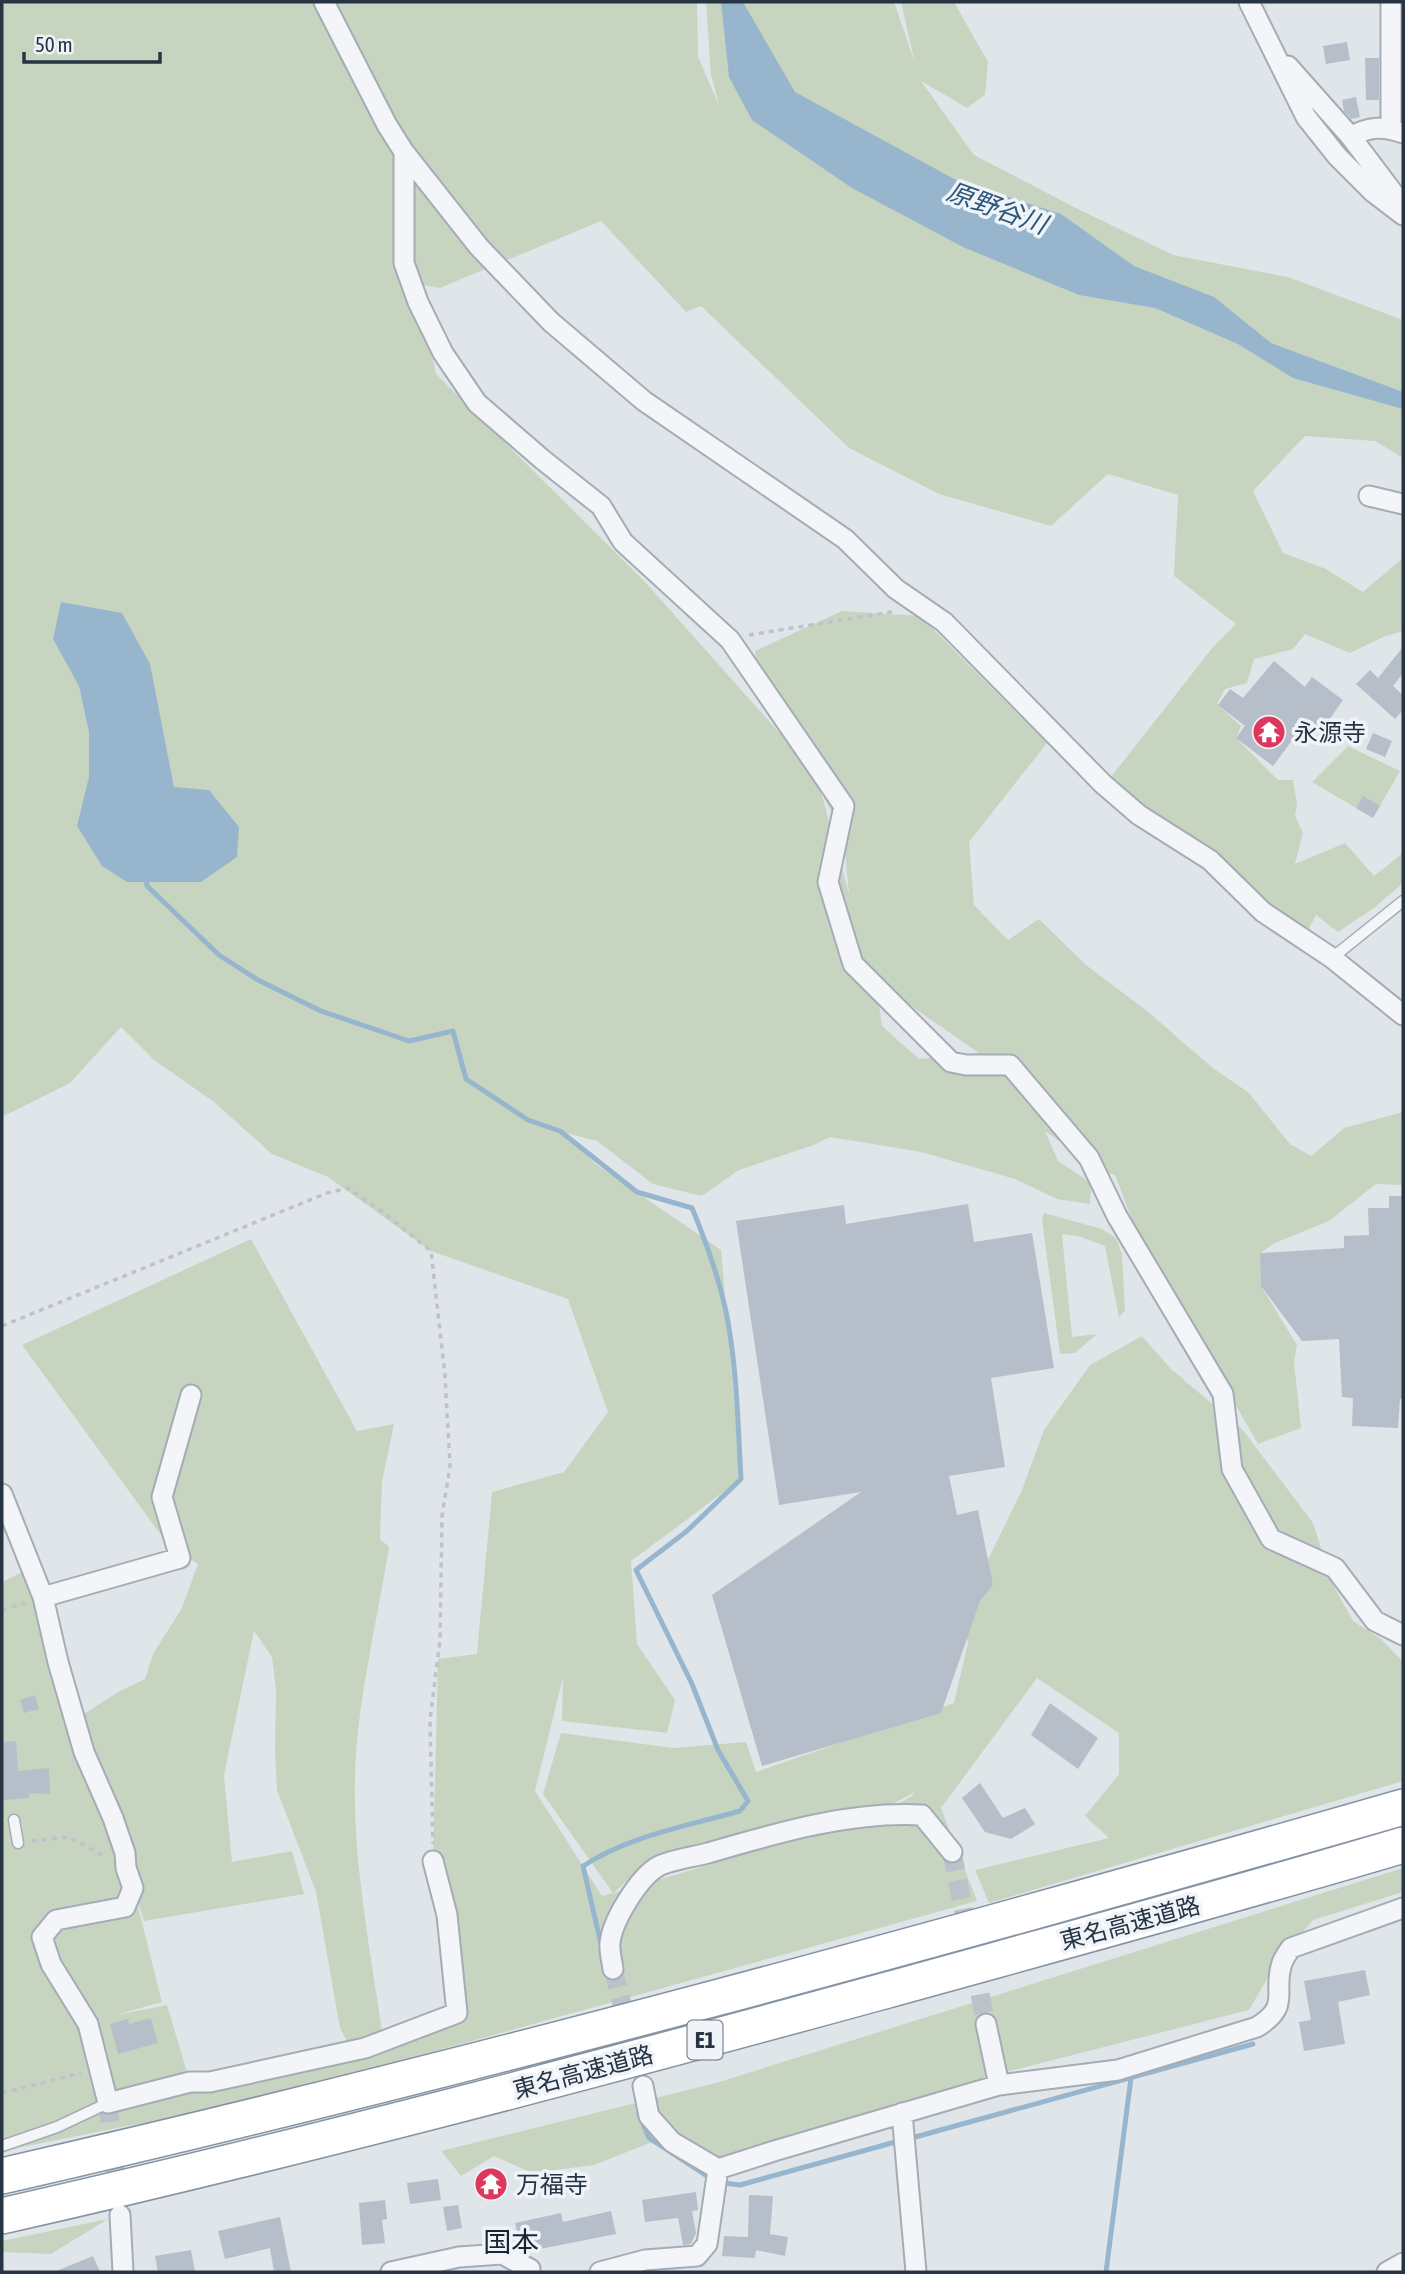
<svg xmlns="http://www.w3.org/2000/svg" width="1405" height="2274" font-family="'Asap Condensed','Noto Sans JP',sans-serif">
<rect width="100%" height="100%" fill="#e0e5ea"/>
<!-- green -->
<path fill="#c7d5c0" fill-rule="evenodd" d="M2 2H697L698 57 719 105 711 75 706 2H894L915 63 901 2H954L988 62 985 95 967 108 921 81 974 155 1076 208 1173 255 1288 277 1403 320V458L1375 441 1305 436 1253 491 1283 553 1326 569 1363 592 1403 558V631L1383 637 1350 653 1305 634 1293 649 1254 659 1247 683 1225 689 1217 704 1241 726 1236 738 1278 780H1293L1297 805 1295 816 1303 833 1295 864 1345 843 1374 876 1403 853V883L1374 908 1338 932 1316 915 1305 936 1107 782 1213 647 1236 624 1174 576 1178 495 1108 474 1051 526 939 494 849 448 701 306 686 312 601 221 440 288 417 284 436 374 646 583 800 756 759 679 755 651 842 611 920 616 1047 743 969 842 974 905 1008 940 1039 919 1086 965 1147 1011 1214 1069 1248 1092 1290 1144 1311 1156 1344 1128 1403 1112V1185L1376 1184 1329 1221 1275 1243 1260 1253 1264 1291 1297 1345 1294 1362 1301 1428 1258 1444 1226 1388 1206 1343 1144 1251 1115 1175 1105 1172 1045 1131 1058 1161 1091 1183 1090 1204 1057 1199 1015 1179 921 1152 830 1137 814 1145 739 1170 702 1196 653 1184 597 1141 562 1132 597 1165 721 1250 741 1479 631 1561 637 1644 675 1700 667 1733 562 1721 563 1677 535 1791 602 1896 613 1893 543 1794 561 1733 673 1748 746 1742 756 1772 954 1703 968 1643 961 1615 1022 1490 1044 1430 1090 1365 1142 1336 1171 1369 1242 1429 1313 1523 1333 1585 1353 1621 1381 1639 1403 1662V1781L989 1903 975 1870 1109 1838 1085 1816 1119 1774V1733L1037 1678 941 1808 977 1901 418 2056 413 2060 228 2106 2 2151V1582L22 1572 76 1719 120 1691 145 1679 153 1654 182 1608 198 1564 169 1546 22 1345 251 1239 357 1431 394 1424 382 1482 380 1539 389 1547C377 1624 357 1700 355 1778 353 1863 370 1947 382 2031L352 2051 340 2028 316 1892 277 1790 275 1751 276 1690 272 1657 254 1631 224 1775 232 1862 292 1851 304 1894 144 1921 132 1883 162 2002 116 2015 167 2005 190 2082 345 2058 464 2021 460 1960 433 1861 438 1659 477 1654 492 1492 564 1472 608 1412 568 1299 431 1251 328 1177 272 1154 214 1102 154 1060 121 1027 70 1083 2 1117ZM821 792 831 811 842 817 849 894ZM872 979 979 1053 919 1059 882 1026 876 985ZM915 1792 912 1796 855 1828 785 1842 614 1893 644 1864 866 1818Z
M1348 746 1400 771 1373 818 1312 782Z
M1044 1213 1102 1229 1116 1238 1122 1254 1125 1310 1119 1318 1105 1246 1078 1236 1062 1234 1072 1337 1097 1334 1075 1353 1060 1354 1042 1220Z
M1403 1868V1892L1313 1920 1277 1962 1249 2010 979 2079 718 2169 670 2135 594 2165 532 2173 494 2156 461 2176 441 2151 716 2083Z
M108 2219 51 2254 2 2252V2241Z"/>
<!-- water -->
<path fill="#97b6ce" d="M721 2H743L795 92 956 180 1061 214 1134 266 1214 297 1271 343 1403 392V409L1293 378 1238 344 1155 308 1079 295 963 247 852 188 752 120 729 77Z
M61 602 122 613 150 664 174 787 209 790 239 827 237 857 201 882H127L102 866 77 826 89 777V732L79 686 53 639Z"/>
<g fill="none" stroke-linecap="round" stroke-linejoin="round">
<!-- stream -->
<path stroke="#97b6ce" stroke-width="5" d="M146 878 147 886 219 955 258 980 321 1011 409 1041 453 1031 466 1079 528 1120 560 1131 637 1192 692 1208C707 1244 721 1283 728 1322 737 1373 738 1427 741 1479L687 1531 636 1570 692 1684 718 1750 748 1801 740 1811C687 1826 629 1836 583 1866L601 1944
M639 2114 649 2138 716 2182 740 2185 899 2141
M908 2139 1253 2044
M1106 2272 1131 2078"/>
</g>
<!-- building -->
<path fill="#b6bec9" d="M1347 42 1350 60 1326 64 1323 46Z
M1365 58H1379V100H1366Z
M1356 97 1360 117 1351 119 1344 111 1342 100Z
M1403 647V673L1393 686 1403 695V710L1395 719 1356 684 1370 670 1378 678Z
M1274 661 1305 687 1312 677 1343 700 1322 730 1308 719 1273 766 1236 738 1245 726 1218 705 1230 689 1243 698Z
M1373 733 1392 741 1385 757 1366 749Z
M1363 796 1380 806 1373 818 1356 808Z
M1389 1196H1403V1399H1400L1398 1428 1352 1426 1353 1398 1342 1397 1339 1339 1302 1341 1261 1286 1260 1253 1344 1248V1236L1369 1235 1368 1208H1389Z
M968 1204 974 1242 1032 1233 1054 1368 991 1378 1005 1467 949 1476 957 1515 978 1510 993 1585 980 1601 941 1713 762 1766 712 1595 861 1492 779 1505 736 1221 844 1205 846 1224Z
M35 1695 39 1709 24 1713 20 1700Z
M1050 1703 1098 1738 1078 1769 1031 1735Z
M16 1741 18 1771 49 1768 50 1794 29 1793V1798L2 1800V1742Z
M980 1783 1003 1818 1025 1808 1035 1824 1011 1839 985 1832 962 1798Z
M1365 1970 1370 1995 1338 2002 1345 2044 1304 2051 1299 2022 1311 2020 1304 1981Z
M151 2018 158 2043 118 2054 110 2024 128 2019 129 2024Z
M498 2173 501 2192 485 2195 481 2176Z
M438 2179 441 2200 410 2204 407 2183Z
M696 2192 698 2210 692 2211 696 2233 691 2244 683 2245 678 2218 645 2222 642 2200Z
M749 2195 773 2196 770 2234 788 2237 785 2256 756 2250 755 2258 722 2256 724 2236 748 2237Z
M385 2200 387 2219 382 2220 385 2243 362 2245 359 2203Z
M458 2205 462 2228 447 2231 443 2207Z
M611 2211 616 2234 525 2252 521 2250 515 2223 561 2213 563 2222Z
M280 2217 291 2272H274L270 2248 225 2259 218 2231Z
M191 2250 195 2272H158L155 2256Z
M93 2256 100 2272H54Z"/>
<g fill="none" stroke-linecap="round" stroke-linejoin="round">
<!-- street-tunnel -->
<path stroke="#bbc2c9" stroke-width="19" stroke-dasharray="19 10" stroke-linecap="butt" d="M952 1852 986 2024
M613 1969 643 2086
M108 2103 118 2196"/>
<defs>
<path id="lane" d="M1332 958 1403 901
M14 1820 18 1843
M2 2146 57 2127 108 2103"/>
<path id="street" d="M324 2 387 125 404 152 479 247 551 322 644 401 845 539 896 589 944 622 1103 784 1139 815 1210 860 1263 912 1332 958 1403 1015
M1249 2 1306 117 1337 156 1373 192 1403 215
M1288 66 1351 137 1403 206
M1391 129V2
M1351 137C1369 126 1383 126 1403 133
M404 152V263L418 302 443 353 477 403 543 460 601 506 623 542 730 640 844 806 828 882 853 964 951 1062 966 1065H1010L1089 1158 1117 1216 1223 1394 1232 1469 1271 1539 1335 1568 1375 1621 1403 1635
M1369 496 1403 504
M191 1395 162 1497 180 1558 43 1597 58 1662 84 1752 113 1818 125 1853 126 1868 133 1888 125 1907 56 1920 42 1937 51 1964 88 2024 108 2103 190 2082H210L365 2048 457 2013 447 1915 433 1861
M2 1494 43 1597
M613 1969C612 1961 609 1951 610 1943 612 1921 638 1879 657 1867 669 1860 694 1857 708 1853 777 1833 850 1811 922 1815L952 1852
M986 2024 999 2085
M643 2086 649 2116 672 2142 718 2169 774 2151 999 2085 1118 2070 1257 2027C1292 2005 1272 1993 1282 1963 1284 1958 1288 1952 1291 1948L1403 1908
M902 2113 916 2272
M120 2215 123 2272
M391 2272 459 2257 502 2254 530 2269V2272
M600 2272 645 2260 697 2256 707 2244 718 2169
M1387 2272 1403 2263"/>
<path id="highway" d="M2 2176C472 2068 939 1940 1403 1807
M2 2216C298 2149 591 2071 884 1991 1057 1943 1231 1896 1403 1845"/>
</defs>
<!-- lane casing -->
<use href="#lane" stroke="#a4acb5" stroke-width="13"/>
<!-- street casing -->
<use href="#street" stroke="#a4acb5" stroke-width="23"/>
<!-- highway casing -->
<use href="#highway" stroke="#8593a3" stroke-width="38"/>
<!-- path -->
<path stroke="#bec3c9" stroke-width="3.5" stroke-dasharray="5 5" stroke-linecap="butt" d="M749 635 897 611
M2 1326 327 1193 348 1188 385 1214 431 1251 445 1376 450 1466 442 1516 440 1640 430 1720 433 1844
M2 1610 28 1602
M32 1841 69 1837 106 1857
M2 2093 81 2073"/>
<!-- lane -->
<use href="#lane" stroke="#f3f5f8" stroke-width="10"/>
<!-- street -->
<use href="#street" stroke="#f3f5f8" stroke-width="19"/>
<!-- highway -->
<use href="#highway" stroke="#fff" stroke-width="35"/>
</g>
<!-- icons -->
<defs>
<symbol id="temple-disc" viewBox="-11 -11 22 22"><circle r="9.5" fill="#dd375e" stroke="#f0f4f8"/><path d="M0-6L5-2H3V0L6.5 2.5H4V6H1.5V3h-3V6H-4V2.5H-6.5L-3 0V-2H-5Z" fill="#fff"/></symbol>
</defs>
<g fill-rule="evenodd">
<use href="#temple-disc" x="1250" y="713" width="38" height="38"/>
<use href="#temple-disc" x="472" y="2165" width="38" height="38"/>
</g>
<g text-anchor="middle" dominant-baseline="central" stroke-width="7" stroke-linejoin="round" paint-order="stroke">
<!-- shield labels -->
<rect fill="#f0f4f8" stroke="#636e7a" stroke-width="2" x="687.5" y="2020.5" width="35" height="39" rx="5"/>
<g font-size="23" font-weight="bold" fill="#263444">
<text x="705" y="2040">E1</text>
</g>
<!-- poi labels -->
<g font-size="24" fill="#263444" stroke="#f0f4f8" text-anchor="start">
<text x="1294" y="732">永源寺</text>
<text x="516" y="2184">万福寺</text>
</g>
<!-- street labels -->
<g font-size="24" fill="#263444" stroke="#f0f4f8">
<text transform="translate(1130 1923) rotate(-15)">東名高速道路</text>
<text transform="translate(583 2072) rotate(-15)">東名高速道路</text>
</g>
<!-- water labels -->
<g font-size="26" font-style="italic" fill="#2c577c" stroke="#f0f4f8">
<text transform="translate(997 208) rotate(20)">原野谷川</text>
</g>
<!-- quarter labels -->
<g font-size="28" fill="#192434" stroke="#f0f4f8">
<text x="511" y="2242">国本</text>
</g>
</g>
<!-- border -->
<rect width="1405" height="2274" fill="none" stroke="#263444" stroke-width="7"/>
<!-- scale -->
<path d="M24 52v10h136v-10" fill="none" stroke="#263444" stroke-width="3.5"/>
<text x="35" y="52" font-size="21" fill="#263444" stroke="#f0f4f8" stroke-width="5" paint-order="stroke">50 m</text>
</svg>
